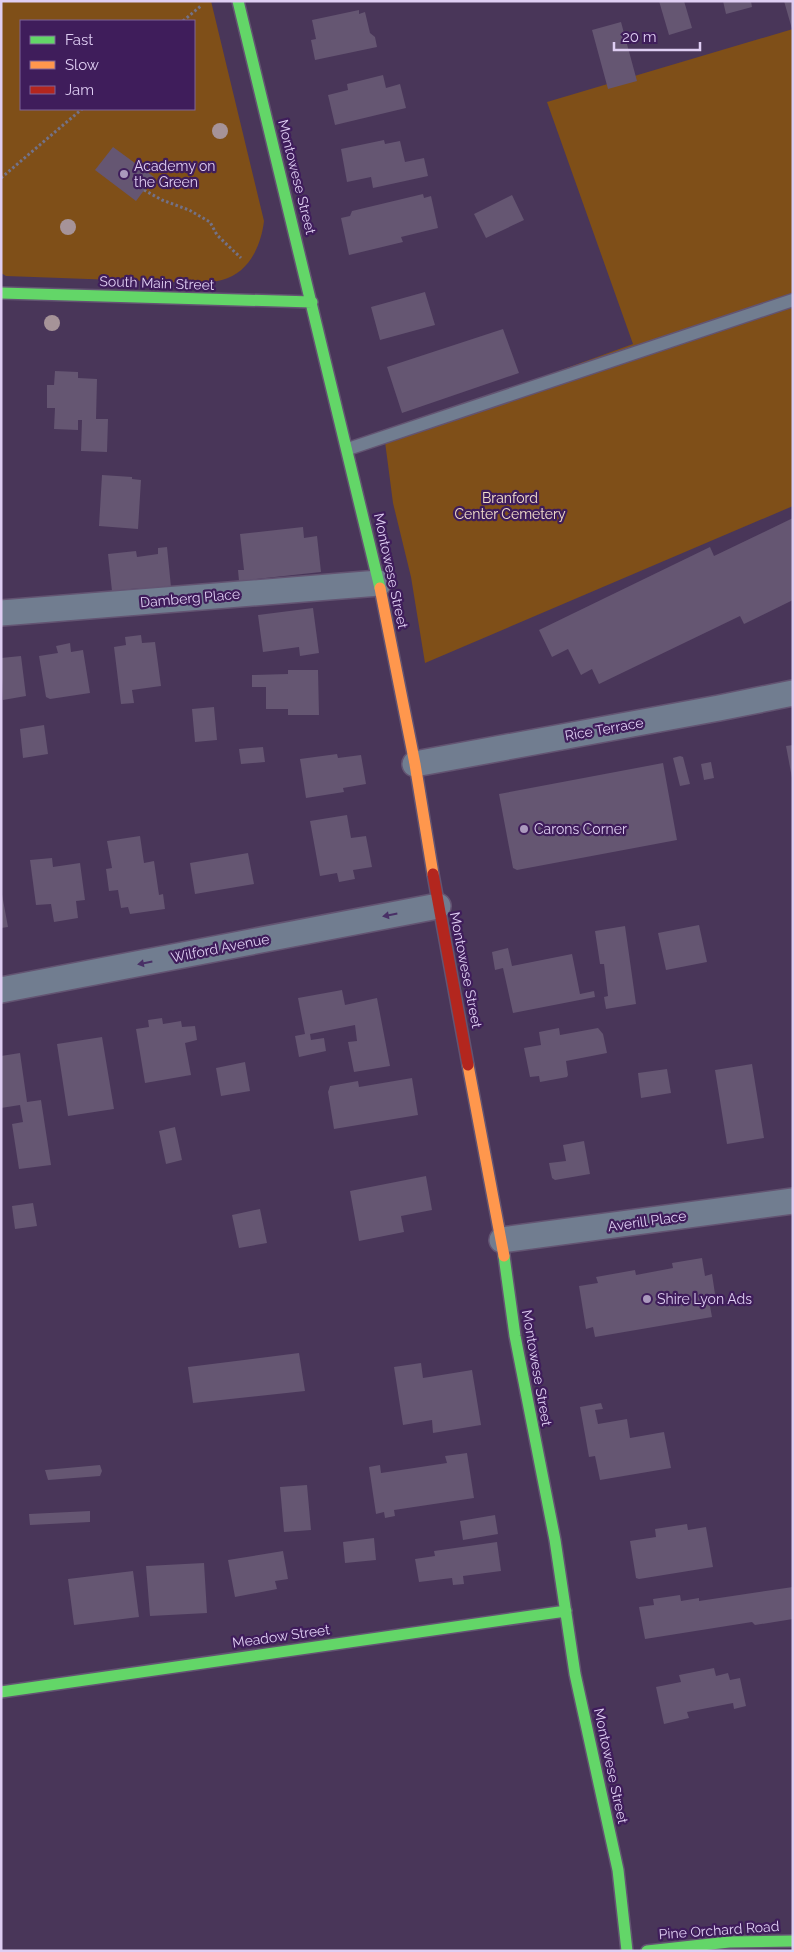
<svg xmlns="http://www.w3.org/2000/svg" width="794" height="1952" font-family="Raleway,sans-serif">
<rect width="100%" height="100%" fill="#493659"/>
<!-- green -->
<path fill="#7f4f18" fill-rule="evenodd" d="M1 1H211L264 221C261 246 249 273 222 280 214 282 206 282 198 283L6 276 1 273ZM21 21H194V109H21Z
M793 29V506L425 663 411 577 393 503 384 434 633 344 547 102Z"/>
<!-- building -->
<path fill="#655672" d="M659 1H684L692 28 669 35Z
M723 1H751L752 7 726 14Z
M784 1H793V29H792Z
M359 10V14L365 12 370 33 375 37 377 47 315 60 311 40 316 39 312 20Z
M621 22 637 81 608 89 592 30Z
M383 75 386 88 400 84 406 108 335 125 328 95 348 90 347 84Z
M384 140 385 144 400 141 405 162 424 158 428 176 373 188 371 177 347 182 341 149Z
M113 147 154 177 136 201 95 170Z
M423 194 424 198 431 196 438 228 401 237 403 242 349 255 341 218 350 216 352 211Z
M512 195 524 220 486 238 474 214Z
M425 292 435 325 380 340 371 307Z
M503 329 519 373 402 413 387 367Z
M55 371 78 372V378L97 379 96 419H108L107 452 81 451 82 420H78V430L54 429 55 408H47V385H54Z
M102 475 132 477V479L141 480 138 529 99 526Z
M793 518V600L744 624 740 616 599 684 592 669 581 675 568 649 552 657 539 630 710 547 714 556Z
M303 527 304 538 317 536 321 572 239 581 238 570H244L240 534Z
M167 547 171 587 143 591 140 588 112 591 108 554 136 551 137 557 158 554V548Z
M313 608 319 653 300 656 299 647 263 652 258 615Z
M141 635 142 643 155 642 161 686 132 690 134 703 121 704 114 647 126 645 125 637Z
M70 643 71 652 83 650 90 693 50 699 46 697 39 656 58 653 56 646Z
M21 656 26 696 3 700 1 658Z
M288 670H318L319 715H288V709H266V687H252V675L288 674Z
M214 707 217 740 195 742 192 709Z
M44 725 48 754 23 758 20 729Z
M793 745V778H792L786 746Z
M263 747 265 762 241 764 239 749Z
M337 754 338 758 361 755 366 784 343 788 344 792 306 798 300 759Z
M680 756 683 757 690 784 680 786 673 758Z
M711 762 714 778 704 780 701 764Z
M663 763 677 840 517 870 513 868 499 794Z
M347 815 351 838 366 836 372 867 353 870 355 879 339 882 337 873 320 876 310 821Z
M140 836 144 863 154 861 159 895 163 894 165 909 130 914 128 907 121 908 118 890 109 891 106 869 112 868 107 841Z
M248 853 254 884 195 894 190 863Z
M52 858 53 867 80 863 85 900 76 901 78 918 54 922 51 904 36 905 30 860Z
M1 889 8 927 1 928Z
M699 925 707 962 666 970 658 933Z
M625 926 636 1004 606 1009 604 997 608 996 604 964H600L595 931Z
M508 948 512 966 572 954 580 994 594 991 595 997 513 1013 503 968 495 970 492 952Z
M342 990 345 1005 377 998 390 1066 354 1072 348 1042 357 1041 355 1025 310 1034 311 1040 324 1038 326 1051 299 1057 295 1036 305 1034 298 998Z
M162 1018 163 1024 181 1021 182 1027 195 1026 197 1040 185 1043 191 1075 145 1083 136 1029 149 1027 148 1020Z
M559 1028 560 1035 598 1028 603 1034 607 1053 566 1061 568 1075 567 1077 540 1082 539 1076 530 1077 524 1048 541 1045 539 1032Z
M102 1037 114 1109 68 1116 57 1044Z
M20 1053 27 1102 41 1100 51 1165 19 1169 12 1124 23 1122 20 1105 1 1108V1056Z
M245 1062 250 1091 221 1096 216 1068Z
M752 1064 764 1138 727 1144 715 1070Z
M667 1069 671 1093 641 1098 638 1073Z
M412 1078 418 1115 334 1129 328 1092 330 1086 358 1081 359 1087Z
M175 1127 182 1160 166 1164 159 1131Z
M584 1141 590 1174 555 1180 552 1178 549 1163 566 1161 563 1145Z
M426 1176 432 1210 401 1216 404 1232 359 1241 350 1191Z
M33 1203 37 1226 15 1229 12 1206Z
M260 1209 267 1243 239 1248 232 1215Z
M702 1258 705 1276 712 1274 715 1294 708 1295 712 1317 595 1337 593 1327 586 1329 579 1286 598 1283 596 1277 635 1270 636 1275 673 1268 672 1263Z
M299 1353 305 1391 193 1403 188 1367Z
M421 1363 423 1378 472 1370 481 1425 433 1433 432 1420 403 1425 394 1367Z
M601 1403 603 1409 595 1410 598 1424 627 1419 630 1438 664 1432 671 1468 600 1480 595 1456 589 1457 580 1407Z
M467 1453 474 1498 394 1510 395 1516 385 1518 384 1512 376 1514 369 1467 380 1465 381 1473 447 1463 445 1456Z
M100 1465 102 1471 100 1476 48 1480 45 1470Z
M307 1485 311 1530 284 1532 280 1487Z
M90 1511V1522L30 1525 29 1514Z
M495 1515 498 1534 463 1540 460 1521Z
M687 1524 688 1530 706 1527 713 1567 639 1579 636 1578 630 1541 656 1537 655 1529Z
M374 1538 376 1560 345 1563 343 1542Z
M497 1542 501 1571 463 1576 464 1584 453 1585 452 1578 419 1582 415 1559 435 1556 434 1551Z
M283 1551 288 1579 275 1581 277 1589 235 1597 228 1560Z
M204 1563 207 1613 150 1616 146 1566Z
M133 1571 139 1617 74 1625 68 1579Z
M793 1587V1619L755 1625 752 1622 645 1639 639 1607 654 1605 653 1599 680 1595 681 1601 699 1598V1601Z
M714 1668 716 1676 728 1673 730 1680 740 1678 746 1706 734 1709 733 1703 687 1712 689 1718 664 1724 656 1687 681 1682 679 1675Z"/>
<g fill="none" stroke-linecap="round" stroke-linejoin="round">
<defs>
<path id="lane" d="M348 449 793 300"/>
<path id="street" d="M1 613 379 583
M415 764 719 708 793 693
M1 990 438 906
M502 1240 793 1201"/>
<path id="fast" d="M238 1 380 588
M1 293 312 302
M504 1256 515 1336 555 1540 575 1674 618 1870 627 1951
M1 1692 566 1611
M647 1951 729 1942 793 1941"/>
<path id="slow" d="M380 588 415 764 433 874
M468 1065 504 1256"/>
<path id="jam" d="M433 874 468 1065"/>
</defs>
<!-- lane casing -->
<use href="#lane" stroke="#635472" stroke-width="15"/>
<!-- street casing -->
<use href="#street" stroke="#635472" stroke-width="28"/>
<!-- fast casing -->
<use href="#fast" stroke="#635472" stroke-width="14"/>
<!-- slow casing -->
<use href="#slow" stroke="#635472" stroke-width="14"/>
<!-- jam casing -->
<use href="#jam" stroke="#635472" stroke-width="14"/>
<!-- path -->
<path stroke="#737288" stroke-width="3" stroke-dasharray="2.5 2.5" stroke-linecap="butt" d="M183 21 202 5
M1 178 82 109
M144 190 162 200 189 210 210 222 217 235 241 258"/>
<!-- lane -->
<use href="#lane" stroke="#717d90" stroke-width="12"/>
<!-- street -->
<use href="#street" stroke="#717d90" stroke-width="25"/>
<!-- fast -->
<use href="#fast" stroke="#63d668" stroke-width="11"/>
<!-- slow -->
<use href="#slow" stroke="#ff974d" stroke-width="11"/>
<!-- jam -->
<use href="#jam" stroke="#b3261e" stroke-width="11"/>
</g>
<!-- trees -->
<g fill="#a69398">
<circle cx="220" cy="131" r="8"/>
<circle cx="68" cy="227" r="8"/>
<circle cx="52" cy="323" r="8"/>
</g>
<!-- one-way arrows -->
<defs><path id="oneway-solid" d="M-6-.8H1V-3.2L6.5 0L1 3.2V.8H-6Z" transform="scale(1.25)"/></defs>
<g fill="#493066">
<use href="#oneway-solid" transform="translate(390 915) rotate(169)"/>
<use href="#oneway-solid" transform="translate(145 963) rotate(169)"/>
</g>
<!-- markers -->
<g fill="#aa99bd" stroke="#3f1d5b" stroke-width="2">
<circle cx="124" cy="174" r="5"/>
<circle cx="524" cy="829" r="5"/>
<circle cx="647" cy="1299" r="5"/>
</g>
<g text-anchor="middle" dominant-baseline="central" stroke-width="4.5" stroke-linejoin="round" paint-order="stroke">
<!-- poi labels -->
<g font-size="14" fill="#dfcef3" stroke="#3f1d5b" text-anchor="start">
<text x="134" y="166">Academy on<tspan x="134" dy="16">the Green</tspan></text>
<text x="534" y="829">Carons Corner</text>
<text x="657" y="1299">Shire Lyon Ads</text>
</g>
<!-- street labels -->
<g font-size="14" fill="#dfcef3" stroke="#3f1d5b">
<text transform="translate(297 177) rotate(76)">Montowese Street</text>
<text transform="translate(157 283) rotate(2)">South Main Street</text>
<text transform="translate(391 571) rotate(78)">Montowese Street</text>
<text transform="translate(190 598) rotate(-5)">Damberg Place</text>
<text transform="translate(604 729) rotate(-10)">Rice Terrace</text>
<text transform="translate(220 948) rotate(-11)">Wilford Avenue</text>
<text transform="translate(466 970) rotate(79)">Montowese Street</text>
<text transform="translate(647 1221) rotate(-8)">Averill Place</text>
<text transform="translate(537 1368) rotate(80)">Montowese Street</text>
<text transform="translate(281 1636) rotate(-8)">Meadow Street</text>
<text transform="translate(611 1766) rotate(78)">Montowese Street</text>
<text transform="translate(719 1930) rotate(-4)">Pine Orchard Road</text>
</g>
<!-- park labels -->
<g font-size="14" fill="#f2dfcc" stroke="#3f1d5b">
<text x="510" y="498">Branford<tspan x="510" dy="16">Center Cemetery</tspan></text>
</g>
</g>
<!-- border -->
<rect width="794" height="1952" fill="none" stroke="#dfcef3" stroke-width="5"/>
<!-- legend -->
<rect x="20" y="20" width="175" height="90" fill="#3f1d5b" stroke="#7f6498"/>
<rect x="30" y="36" width="25" height="8" fill="#63d668" stroke="#7f6498"/>
<text x="65" y="45" font-size="15" fill="#dfcef3">Fast</text>
<rect x="30" y="61" width="25" height="8" fill="#ff974d" stroke="#7f6498"/>
<text x="65" y="70" font-size="15" fill="#dfcef3">Slow</text>
<rect x="30" y="86" width="25" height="8" fill="#b3261e" stroke="#7f6498"/>
<text x="65" y="95" font-size="15" fill="#dfcef3">Jam</text>
<!-- scale -->
<path d="M614 42v8h86v-8" fill="none" stroke="#dfcef3" stroke-width="2.5"/>
<text x="622" y="42" font-size="15" fill="#dfcef3" stroke="#3f1d5b" stroke-width="4" paint-order="stroke">20 m</text>
</svg>
